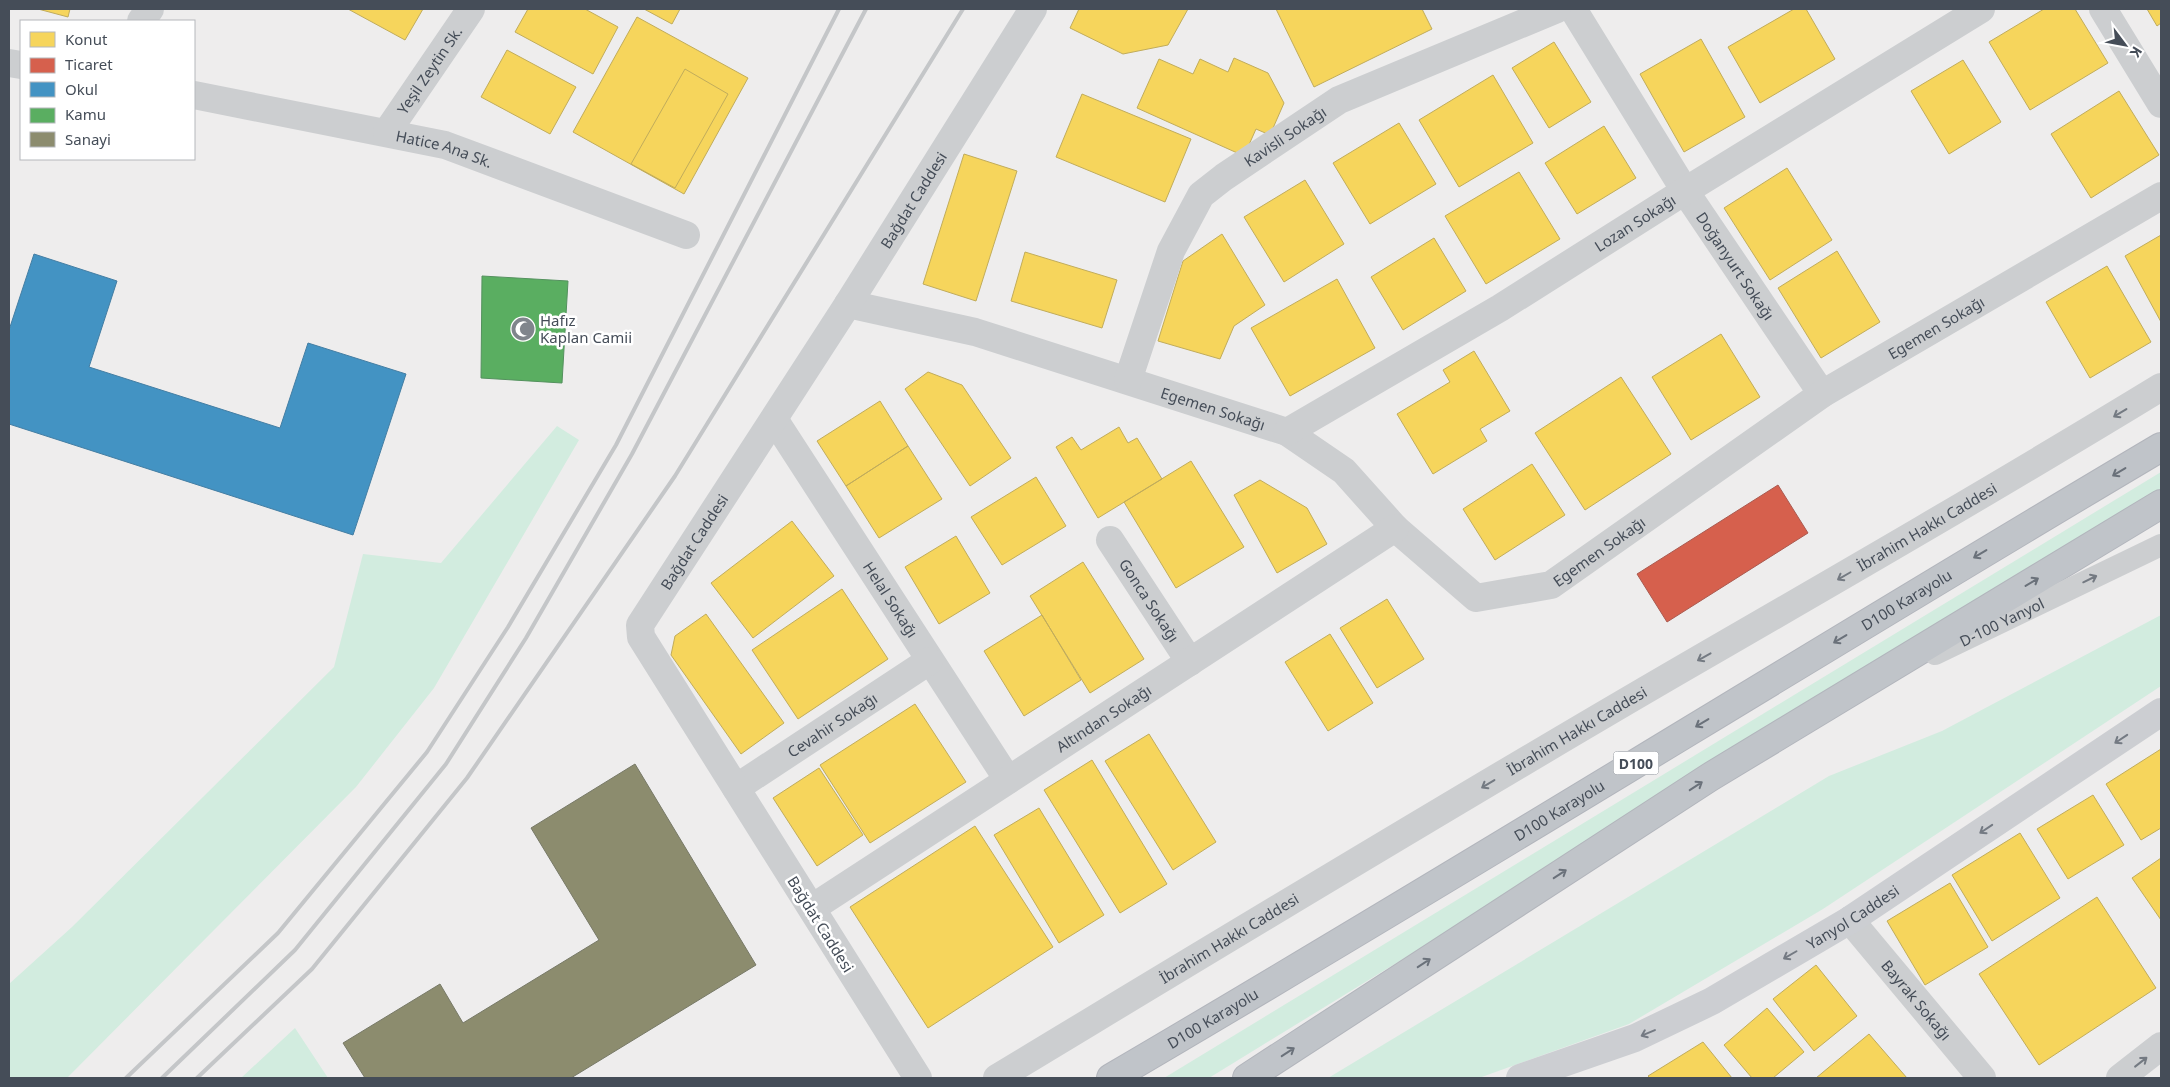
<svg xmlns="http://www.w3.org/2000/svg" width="2170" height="1087" font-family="'Noto Sans',sans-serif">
<rect width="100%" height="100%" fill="#eeeded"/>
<!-- green -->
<path fill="#d2ecdf" d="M557 426 579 440 434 688 356 787 67 1078H9V984L72 927 334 667 363 554 441 563Z
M2161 472V502L1740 752 1209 1078H1164Z
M2161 615V686L1823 909 1629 1024 1479 1078H1328L1829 776 1942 731Z
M295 1028 328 1078H241Z"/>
<!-- homes -->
<path fill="#f6d55c" stroke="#c1ac5b" d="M38 9H70L68 17Z
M348 9H423L405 40Z
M528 9H585L618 27 593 74 515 32Z
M644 9H680L672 24Z
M1079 9H1188L1168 45 1123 54 1070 28Z
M1276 9H1422L1432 29 1314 87Z
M1794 9H1806L1835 59 1760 103 1728 47Z
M2044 9H2075L2108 63 2030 110 1989 42Z
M2147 9H2161V23L2157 26Z
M637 17 748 78 684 194 573 132Z
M1701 39 1745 117 1684 152 1640 74Z
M1554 42 1591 102 1549 128 1512 68Z
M507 50 576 87 550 134 481 97Z
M1234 58 1268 73 1284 103 1270 135 1256 129 1244 156 1137 108 1159 59 1193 74 1200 59 1228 72Z
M1963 60 2001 122 1949 154 1911 91Z
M685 69 728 94 675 188 631 164Z
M1493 75 1533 143 1459 187 1419 120Z
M2119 91 2159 155 2091 198 2051 134Z
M1082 94 1191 139 1165 202 1056 157Z
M1399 123 1436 184 1370 224 1333 163Z
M1604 126 1636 178 1577 214 1545 163Z
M964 154 1017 171 976 301 923 284Z
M1787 168 1832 240 1770 280 1724 208Z
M1519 172 1560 239 1486 284 1445 216Z
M1305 180 1344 244 1284 282 1244 217Z
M1222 234 1265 305 1234 326 1220 359 1158 341 1183 261Z
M2161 235V322L2125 256Z
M1434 238 1466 291 1403 330 1371 277Z
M1837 251 1880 322 1821 358 1778 288Z
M1025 252 1117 280 1102 328 1011 301Z
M2107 266 2151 342 2090 378 2046 302Z
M1337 279 1375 348 1290 396 1251 328Z
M1721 334 1760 397 1691 440 1652 377Z
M1474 351 1510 411 1480 429 1487 441 1433 474 1397 414 1450 382 1443 370Z
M928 372 962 385 1011 458 970 486 905 389Z
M1621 377 1671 454 1585 510 1535 433Z
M880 401 908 446 846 486 817 441Z
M1119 427 1128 443 1137 438 1162 479 1098 518 1056 447 1072 437 1081 450Z
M908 446 942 499 879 538 846 486Z
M1191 461 1244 547 1176 588 1124 502Z
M1532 464 1565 515 1495 560 1463 509Z
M1036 477 1066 526 1002 565 971 517Z
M1260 480 1307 508 1327 544 1277 573 1234 495Z
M792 521 834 576 753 638 711 583Z
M956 536 990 593 939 624 905 567Z
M1083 562 1144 659 1090 693 1030 596Z
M842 589 888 659 798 719 752 650Z
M1387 599 1424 659 1377 688 1340 628Z
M706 614 784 723 741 754 671 655 675 636Z
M1042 615 1081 680 1024 716 984 651Z
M1330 634 1373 703 1328 731 1285 662Z
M915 704 966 782 870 843 820 765Z
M1149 734 1216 842 1173 870 1105 761Z
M2161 749V828L2141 840 2106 784Z
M1092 760 1167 884 1120 913 1044 790Z
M819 768 863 835 817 866 773 798Z
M2093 795 2124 845 2068 879 2037 829Z
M1039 808 1104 915 1059 943 994 835Z
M975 826 1053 947 928 1028 850 907Z
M2020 833 2060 898 1992 941 1952 875Z
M2161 858V920L2132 878Z
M1950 883 1988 947 1925 985 1887 921Z
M2097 897 2156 988 2039 1065 1979 974Z
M1816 965 1857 1016 1814 1051 1773 999Z
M1767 1008 1804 1052 1773 1078H1752L1724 1045Z
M1869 1034 1907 1078H1816Z
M1703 1042 1732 1078H1650L1648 1076Z"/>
<!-- shops -->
<path fill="#d6604d" stroke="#aa5a50" d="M1778 485 1808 533 1667 622 1637 574Z"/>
<!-- schools -->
<path fill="#4393c3" stroke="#447ea3" d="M34 254 117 281 89 367 280 428 308 343 406 374 353 535 9 424V330Z"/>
<!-- public -->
<path fill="#5aae61" stroke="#54915e" d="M482 276 568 281 562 383 481 378Z"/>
<!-- industry -->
<path fill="#8c8c6e" stroke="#777967" d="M635 764 756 965 571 1078H365L343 1043 440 984 463 1023 599 940 531 828Z"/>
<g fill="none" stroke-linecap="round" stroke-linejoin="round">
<defs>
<g id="trunk">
<path id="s16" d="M1111 1078C1463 872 1810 655 2161 447"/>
<path d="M1247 1078 1710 777 2161 504"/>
</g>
</defs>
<!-- trunk casing -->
<use href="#trunk" stroke="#b2b5bc" stroke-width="30"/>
<!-- service -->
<path stroke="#ccced0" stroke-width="22" id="s1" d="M1935 654 2161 545"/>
<!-- minor -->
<g stroke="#ccced0" stroke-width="28">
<path id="s2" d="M1573 9 1685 191 1822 394"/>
<path d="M2103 9 2161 104"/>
<path d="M141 21 150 9"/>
<path d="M9 63 21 65"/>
<path id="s3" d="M194 95 445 145 686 235"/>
<path id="s4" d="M387 132 471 9"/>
<path id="s5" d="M848 304 975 332 1287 432 1344 471 1395 528 1476 598 1551 585 1822 394 2161 196"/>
<path id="s6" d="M1128 380 1171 251 1201 195 1224 177 1339 100 1557 9"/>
<path id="s7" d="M774 419 1008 780"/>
<path id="s8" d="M1287 432 1500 308 1685 191 1981 9"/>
<path id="s9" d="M1110 540 1190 662"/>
<path id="s10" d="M736 788 929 661"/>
<path id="s11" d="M812 908 1395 528"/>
<path id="s12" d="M1850 920 1982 1078"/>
</g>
<!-- tertiary -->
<g stroke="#ccced0" stroke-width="28">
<path id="s13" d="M918 1078 641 637 640 625 848 304 1033 9"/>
<path id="s14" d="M997 1078C1224 941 1451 803 1680 670 1841 577 2002 484 2161 387"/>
<path d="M2120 1078 2161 1046"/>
</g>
<!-- secondary -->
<path stroke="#ccced2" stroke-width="28" id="s15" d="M1520 1078 1635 1038 1712 1001 1850 920 2161 712"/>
<!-- trunk -->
<use href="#trunk" stroke="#c0c4c9" stroke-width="28"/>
<!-- rail -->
<path stroke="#c4c6c8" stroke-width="4" d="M126 1078 278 933 427 752 508 627 616 445 839 9
M162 1078 295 950 446 764 526 638 632 454 866 9
M197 1078 312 969 467 778 675 476 963 9"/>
</g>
<!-- one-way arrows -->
<defs><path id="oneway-shaft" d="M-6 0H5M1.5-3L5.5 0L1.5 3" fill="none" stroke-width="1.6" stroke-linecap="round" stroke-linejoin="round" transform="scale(1.25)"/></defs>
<g stroke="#747a82">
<use href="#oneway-shaft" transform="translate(2120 413) rotate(149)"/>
<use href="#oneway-shaft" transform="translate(1844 576) rotate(150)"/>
<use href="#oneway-shaft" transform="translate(2090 579) rotate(-26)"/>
<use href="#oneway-shaft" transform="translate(1704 657) rotate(151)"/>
<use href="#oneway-shaft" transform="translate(1488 784) rotate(149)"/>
<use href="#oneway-shaft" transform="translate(2141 1062) rotate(-38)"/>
</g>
<g stroke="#6a717a">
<use href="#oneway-shaft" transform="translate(2119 472) rotate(149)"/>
<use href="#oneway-shaft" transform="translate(1980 554) rotate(149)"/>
<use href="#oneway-shaft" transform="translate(2032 582) rotate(-31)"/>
<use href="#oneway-shaft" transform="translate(1840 639) rotate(149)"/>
<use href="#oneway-shaft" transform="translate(1702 723) rotate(149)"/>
<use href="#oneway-shaft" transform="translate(1696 786) rotate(-33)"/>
<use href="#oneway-shaft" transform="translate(1560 874) rotate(-33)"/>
<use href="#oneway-shaft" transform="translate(1424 963) rotate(-33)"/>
<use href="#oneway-shaft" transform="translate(1288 1052) rotate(-33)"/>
</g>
<g stroke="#747a83">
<use href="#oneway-shaft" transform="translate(2121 739) rotate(146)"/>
<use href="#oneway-shaft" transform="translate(1986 829) rotate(146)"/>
<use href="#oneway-shaft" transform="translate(1790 955) rotate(150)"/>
<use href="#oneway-shaft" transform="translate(1648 1033) rotate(157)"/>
</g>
<!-- icons -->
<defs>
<symbol id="mosque-disc" viewBox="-11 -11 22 22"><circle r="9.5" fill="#80858c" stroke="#fff"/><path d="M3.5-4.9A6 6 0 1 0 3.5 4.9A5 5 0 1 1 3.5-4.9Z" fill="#fff"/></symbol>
</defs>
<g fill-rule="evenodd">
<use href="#mosque-disc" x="509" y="315" width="28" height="28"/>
</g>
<g text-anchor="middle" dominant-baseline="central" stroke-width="5" stroke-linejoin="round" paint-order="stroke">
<!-- shield labels -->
<rect fill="#fff" stroke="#7d828a" stroke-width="1" x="1613.5" y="751.5" width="45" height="23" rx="4"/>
<g font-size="14" font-weight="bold" fill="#454d58">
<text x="1636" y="763">D100</text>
</g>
<!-- street labels -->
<g font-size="15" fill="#454d58" stroke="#fff">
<text stroke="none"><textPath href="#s4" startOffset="75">Yeşil Zeytin Sk.</textPath></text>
<text stroke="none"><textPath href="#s6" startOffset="302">Kavisli Sokağı</textPath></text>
<text stroke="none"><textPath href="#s3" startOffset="256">Hatice Ana Sk.</textPath></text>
<text stroke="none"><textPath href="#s13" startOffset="1038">Bağdat Caddesi</textPath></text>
<text stroke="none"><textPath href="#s8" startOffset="406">Lozan Sokağı</textPath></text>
<text stroke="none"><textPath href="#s2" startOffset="304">Doğanyurt Sokağı</textPath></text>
<text stroke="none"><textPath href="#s5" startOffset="1250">Egemen Sokağı</textPath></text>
<text stroke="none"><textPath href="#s5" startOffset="380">Egemen Sokağı</textPath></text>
<text stroke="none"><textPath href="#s14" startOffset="1081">İbrahim Hakkı Caddesi</textPath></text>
<text stroke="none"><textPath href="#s13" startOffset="632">Bağdat Caddesi</textPath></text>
<text stroke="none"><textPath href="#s5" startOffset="845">Egemen Sokağı</textPath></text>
<text stroke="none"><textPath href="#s16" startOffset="928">D100 Karayolu</textPath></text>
<text stroke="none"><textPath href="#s7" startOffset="215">Helal Sokağı</textPath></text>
<text stroke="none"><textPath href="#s9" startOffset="72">Gonca Sokağı</textPath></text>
<text stroke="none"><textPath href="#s1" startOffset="74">D-100 Yanyol</textPath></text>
<text stroke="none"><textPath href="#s11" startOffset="348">Altından Sokağı</textPath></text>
<text stroke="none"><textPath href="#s10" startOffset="115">Cevahir Sokağı</textPath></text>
<text stroke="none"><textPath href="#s14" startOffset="676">İbrahim Hakkı Caddesi</textPath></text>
<text stroke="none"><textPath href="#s16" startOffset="522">D100 Karayolu</textPath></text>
<text stroke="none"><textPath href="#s15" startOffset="371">Yanyol Caddesi</textPath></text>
<text transform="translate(821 924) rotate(58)">Bağdat Caddesi</text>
<text stroke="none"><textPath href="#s14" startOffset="271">İbrahim Hakkı Caddesi</textPath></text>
<text stroke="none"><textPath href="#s12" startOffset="104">Bayrak Sokağı</textPath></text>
<text stroke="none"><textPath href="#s16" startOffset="118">D100 Karayolu</textPath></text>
</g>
<!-- poi labels -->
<g font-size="15" fill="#454d58" stroke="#fff" text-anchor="start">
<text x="540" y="320">Hafız<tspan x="540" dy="17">Kaplan Camii</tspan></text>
</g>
</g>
<!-- border -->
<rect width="2170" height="1087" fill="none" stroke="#454d58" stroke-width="20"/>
<!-- legend -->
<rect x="20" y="20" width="175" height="140" fill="#ffffff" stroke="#b5b8bc"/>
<rect x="30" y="32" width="25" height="15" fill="#f6d55c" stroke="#b5b8bc"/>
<text x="65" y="45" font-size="15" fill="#454d58">Konut</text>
<rect x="30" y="58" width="25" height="15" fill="#d6604d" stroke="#b5b8bc"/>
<text x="65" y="70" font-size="15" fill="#454d58">Ticaret</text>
<rect x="30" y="82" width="25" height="15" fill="#4393c3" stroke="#b5b8bc"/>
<text x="65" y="95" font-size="15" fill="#454d58">Okul</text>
<rect x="30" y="108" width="25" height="15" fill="#5aae61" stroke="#b5b8bc"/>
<text x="65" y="120" font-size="15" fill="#454d58">Kamu</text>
<rect x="30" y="132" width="25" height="15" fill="#8c8c6e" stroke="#b5b8bc"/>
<text x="65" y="145" font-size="15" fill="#454d58">Sanayi</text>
<!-- north arrow -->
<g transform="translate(2125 45) rotate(122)" stroke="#ffffff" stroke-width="4" paint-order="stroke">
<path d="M0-4L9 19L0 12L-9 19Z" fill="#454d58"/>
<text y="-8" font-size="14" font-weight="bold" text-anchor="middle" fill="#454d58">K</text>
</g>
</svg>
